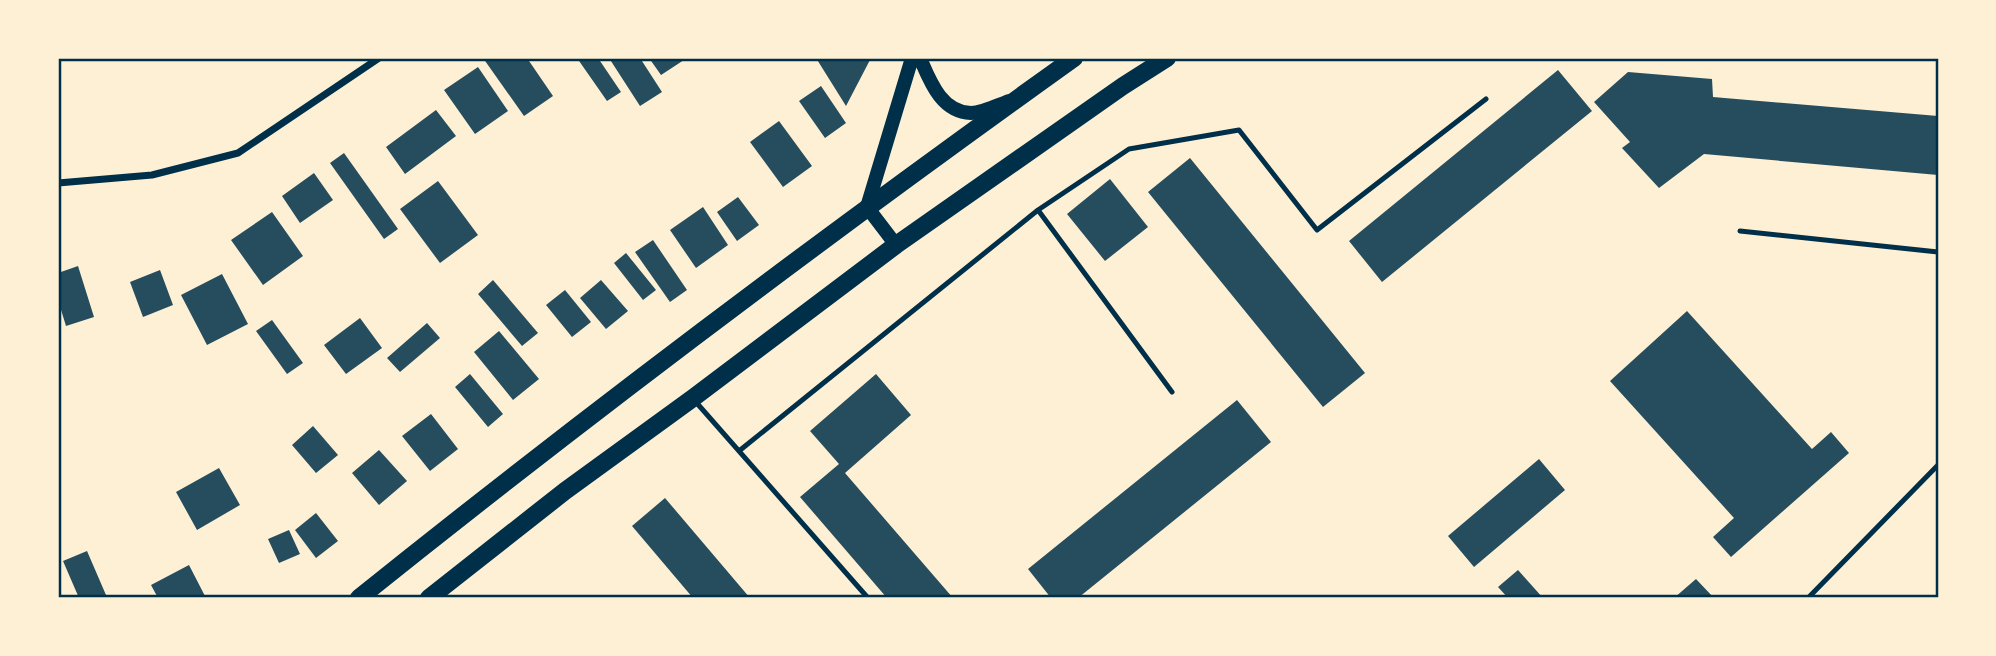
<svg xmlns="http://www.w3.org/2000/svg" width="1996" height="656" font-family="Commissioner,sans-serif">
<rect width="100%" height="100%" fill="#fdf0d5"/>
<!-- building -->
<path fill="#264d5e" d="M483 58H527L553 96 524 116Z
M577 58H598L621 92 607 101Z
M609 58H640L662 92 640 106Z
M649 58H682L684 60 661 75Z
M816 58H871L846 106Z
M478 67 508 111 475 134 444 90Z
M1558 70 1592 111 1382 282 1349 241Z
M1628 72 1712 79 1713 97 1938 116V175L1704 154 1659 188 1622 148 1630 142 1594 102Z
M821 86 846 123 825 138 799 101Z
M436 110 456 136 405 174 386 147Z
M779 121 812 166 783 187 750 142Z
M344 153 398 229 384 239 330 163Z
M1190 158 1365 373 1323 407 1148 192Z
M314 173 333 200 300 223 282 196Z
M1110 179 1148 227 1105 261 1067 214Z
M438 181 478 235 440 263 400 209Z
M738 197 759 225 737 241 717 212Z
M703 207 728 245 696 268 670 230Z
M272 212 303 256 263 285 231 240Z
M653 240 687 290 670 302 635 252Z
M626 253 656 290 643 300 614 263Z
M78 266 94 317 66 326 58 300V273Z
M160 270 173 305 143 317 130 282Z
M222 274 248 324 207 345 181 295Z
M493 280 538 333 522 346 478 294Z
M601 280 628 311 606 329 580 298Z
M565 290 591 322 572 337 546 305Z
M1687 311 1812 449 1831 432 1849 453 1731 557 1713 537 1734 518 1610 381Z
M360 318 382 348 346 374 324 345Z
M272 320 303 363 287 374 256 331Z
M427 323 440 338 400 372 387 358Z
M499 331 539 379 513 400 474 352Z
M470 374 503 414 488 427 455 387Z
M876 374 911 415 845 473 953 598H887L800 497 839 464 810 431Z
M1237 400 1271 442 1078 598H1051L1028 569Z
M431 414 458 449 430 471 402 436Z
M313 426 338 455 316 473 292 445Z
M379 450 407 481 379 505 352 473Z
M1539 459 1565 490 1474 567 1448 536Z
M219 468 240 505 197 530 176 492Z
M665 498 750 598H693L632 526Z
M316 513 338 541 316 558 295 530Z
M289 530 300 554 279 563 268 539Z
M87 551 106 595 99 598H79L63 561Z
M189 565 206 598H158L151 585Z
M1518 570 1543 598H1508L1498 587Z
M1696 579 1714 598H1674Z"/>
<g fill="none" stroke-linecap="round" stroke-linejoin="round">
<!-- service -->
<path stroke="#003049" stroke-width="5" d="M1038 210 1172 392
M1740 231 1938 252
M695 401 868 598
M739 451 1038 210 1129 149 1239 130 1317 230 1486 99
M1808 598 1938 465"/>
<!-- minor -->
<path stroke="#003049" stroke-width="7" d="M58 183 152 175 238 153 379 58"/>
<!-- secondary -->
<path stroke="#003049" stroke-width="14" d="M920 58C930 81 941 112 971 113 982 113 998 105 1009 101
M896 245 867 207 912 58"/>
<!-- primary -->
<path stroke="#003049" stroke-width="18" d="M359 598C592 411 831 232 1074 58
M429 598 565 491 693 398 896 245 1123 86 1167 58"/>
</g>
<!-- border -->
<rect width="1996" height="656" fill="none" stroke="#fdf0d5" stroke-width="119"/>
<rect x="60" y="60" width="1877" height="536" fill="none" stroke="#003049" stroke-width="2.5"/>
</svg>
